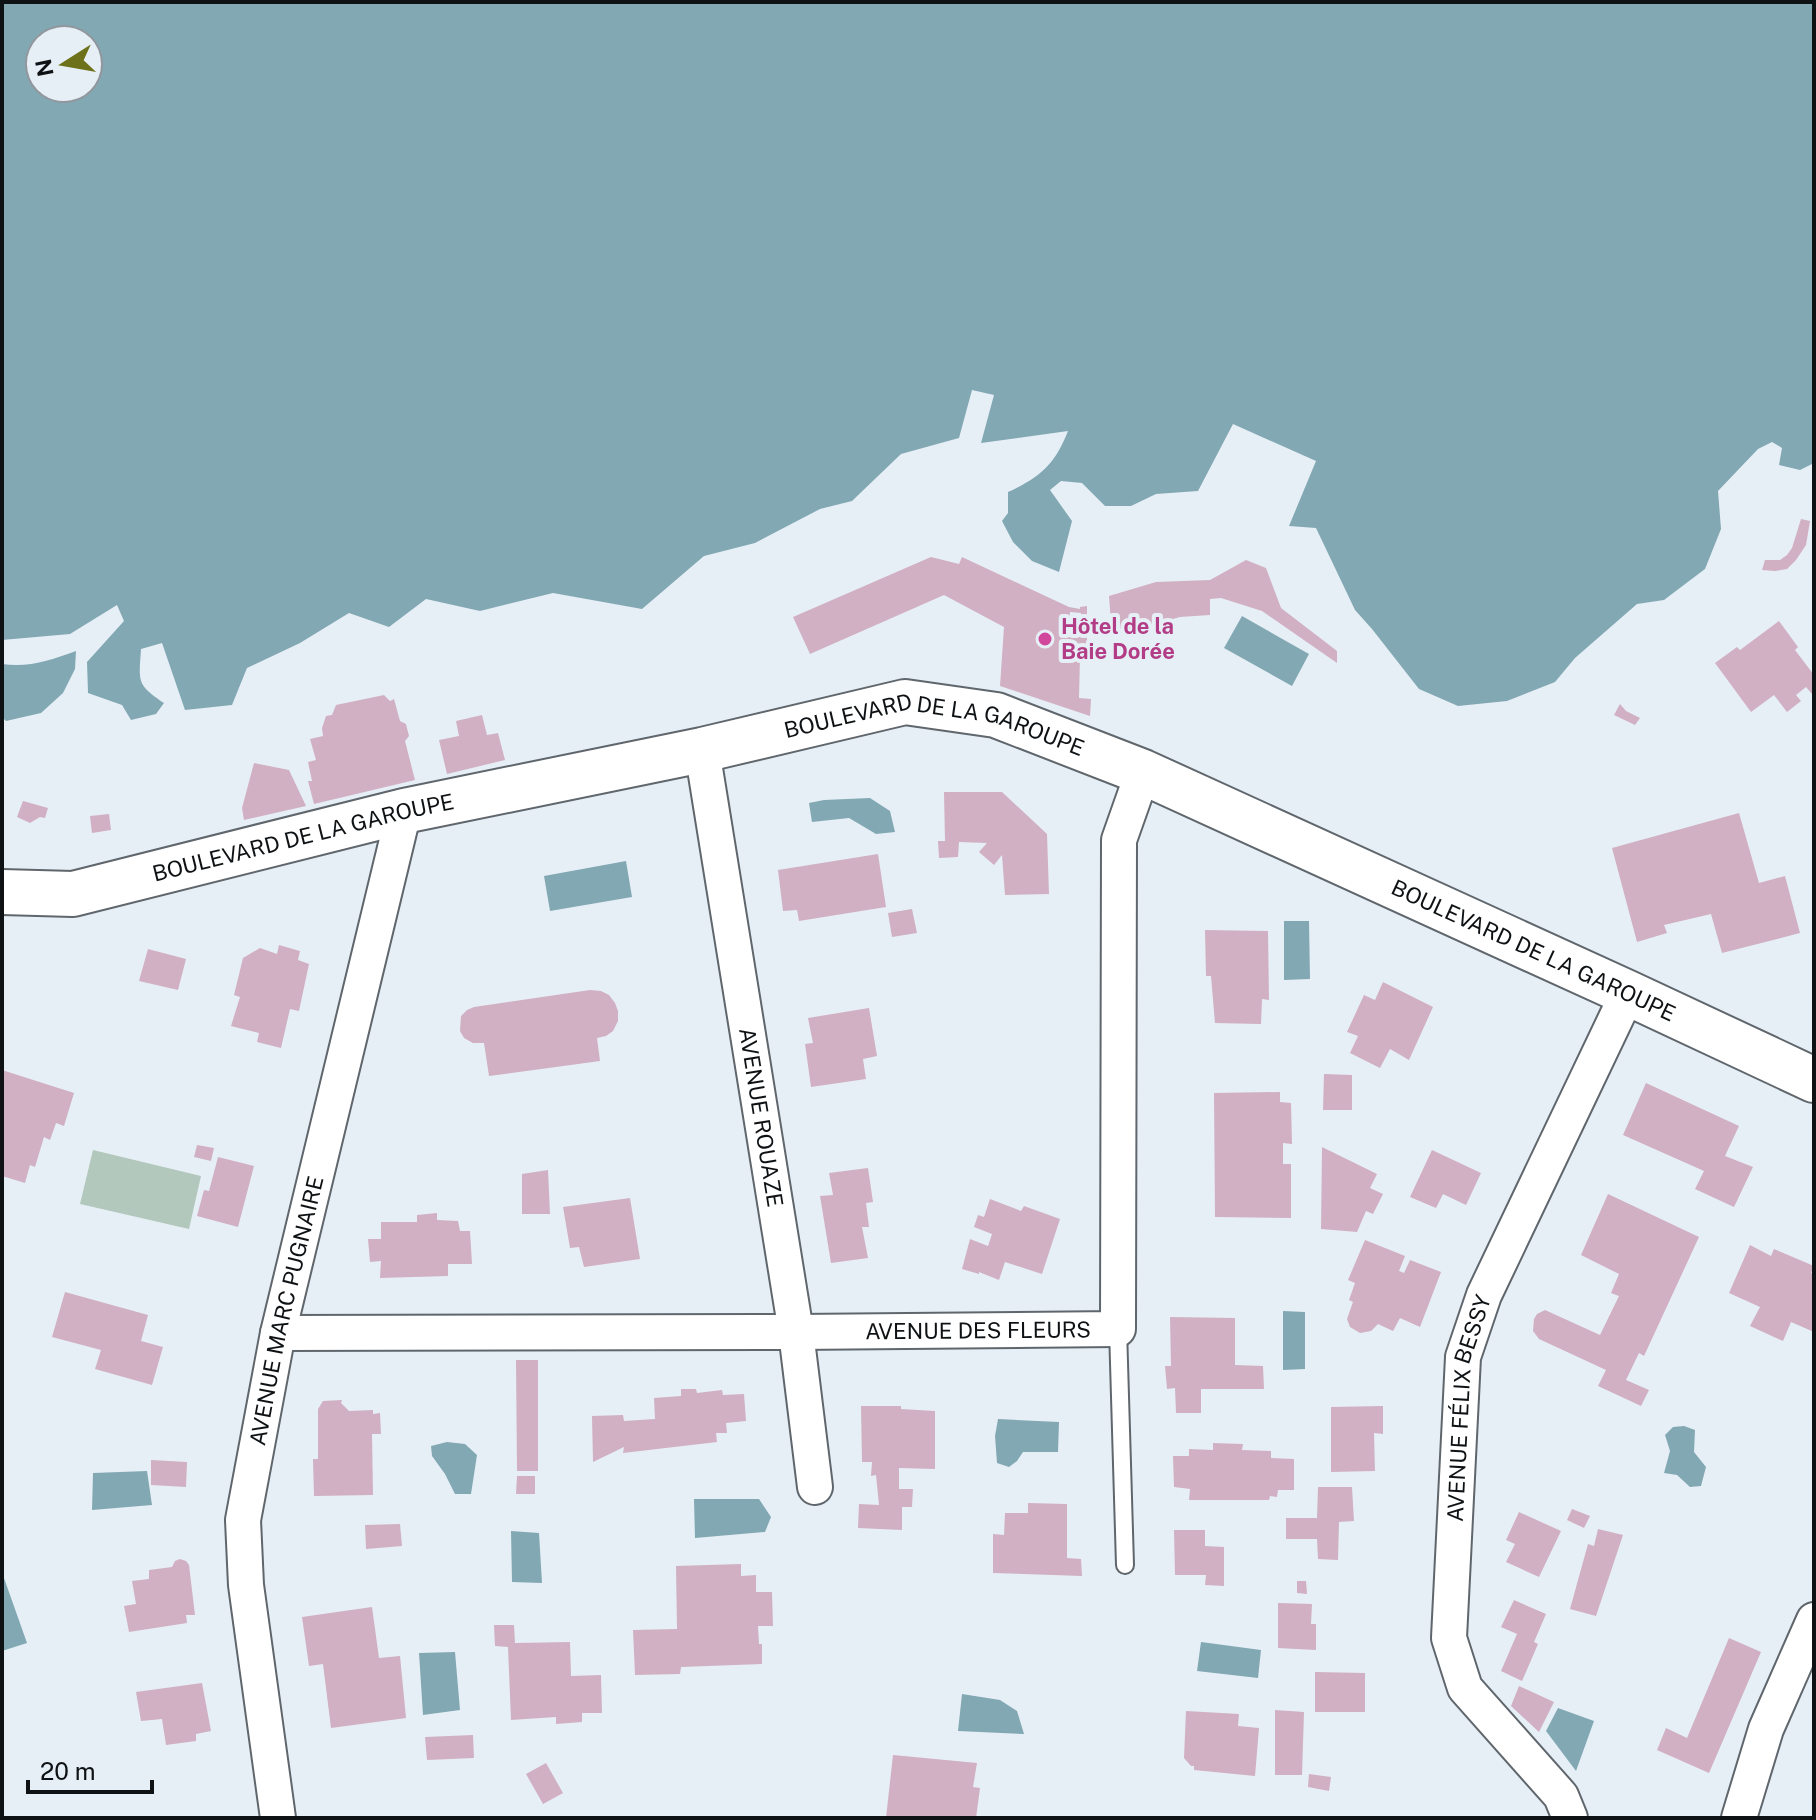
<svg xmlns="http://www.w3.org/2000/svg" width="1816" height="1820" font-family="'Public Sans',sans-serif">
<rect width="100%" height="100%" fill="#e7eff6"/>
<!-- green -->
<path fill="#b2c8bc" d="M93 1150 201 1176 189 1229 80 1204Z"/>
<!-- water -->
<path fill="#82a8b4" fill-rule="evenodd" d="M2 2H1814V463L1800 470 1779 465 1782 448 1772 442 1758 449 1718 491 1721 529 1705 569 1664 600 1637 604 1575 658 1555 682 1507 701 1458 706 1419 689 1372 629 1355 610 1316 528 1289 526 1316 461 1233 424 1198 491 1156 494 1131 506H1105L1082 483 1061 481 1050 490 1072 521 1059 572 1032 561 1013 542 1002 521 1008 513V492C1041 477 1055 464 1068 431L981 443 994 395 972 390 959 438 901 454 852 501 820 509 755 543 704 556 642 609 553 593 480 611 426 599 389 627 349 613 300 643 247 668 232 705 185 710 162 643 141 649C139 682 136 684 164 703L156 714 131 720 122 705 88 693 87 662 124 621 117 605 70 634 2 640ZM40 40H88V88H40Z
M1242 616 1309 654 1292 686 1224 648Z
M76 651 75 669 63 693 41 713 6 721 2 717V664C29 668 51 660 76 651Z
M870 798 890 811 895 832 876 834 849 818 812 822 809 803 824 800Z
M626 861 632 897 550 911 544 876Z
M1284 921H1309L1310 979 1284 980Z
M1283 1311 1305 1312V1369L1283 1370Z
M998 1419 1059 1422 1058 1452H1023L1017 1461 1009 1467 997 1463 995 1436Z
M1684 1426 1695 1430 1694 1452 1706 1467 1701 1486 1690 1487 1677 1475 1664 1473 1670 1451 1665 1435 1673 1427Z
M447 1442 465 1444 477 1455 471 1494H455L445 1474 432 1456 431 1446Z
M147 1471 152 1505 92 1510 93 1473Z
M694 1499H759L771 1517 765 1532 695 1538Z
M511 1531 539 1533 542 1583 512 1582Z
M4 1578 27 1643 2 1651V1579Z
M1201 1642 1261 1650 1258 1678 1197 1671Z
M455 1652 460 1710 423 1715 419 1653Z
M962 1694 1000 1700 1017 1711 1024 1734 958 1731Z
M1558 1708 1594 1721 1576 1771 1546 1731Z"/>
<!-- building -->
<path fill="#d0b0c2" fill-rule="evenodd" d="M1801 519 1810 521 1806 545 1796 560 1787 569 1775 571 1762 570 1765 560H1780L1787 555 1792 548Z
M931 557 959 564 962 557 1069 607 1080 609V607L1087 606V650L1080 656 1079 698 1091 699 1090 716 1000 686 1004 627 944 595 810 654 793 617ZM1070 612 1081 613 1082 627 1069 626Z
M1246 560 1266 568 1281 608 1337 651V663L1262 611 1221 598 1210 599V615L1180 617 1112 636 1109 596 1156 582 1210 580Z
M1779 621 1798 647 1795 650 1814 675V692L1812 694 1806 687 1796 695 1801 701 1787 712 1774 695 1751 712 1715 663 1737 647 1740 650Z
M384 695 390 701 394 699 400 721 406 724 409 736 405 741 415 780 314 804 308 781H312L308 762 316 760 310 739 323 736 322 728 326 716 332 715 336 705Z
M1620 704 1626 711 1640 718 1635 725 1614 715Z
M482 715 487 735 498 733 505 760 447 774 439 740 459 736 456 721Z
M254 763 289 770 306 806 244 820 242 808Z
M944 792H1002L1047 834 1049 894 1005 895 1002 855 994 865 979 852 987 843 959 842 958 857 939 858 938 841H945Z
M23 801 48 808 45 818 40 817 30 823 17 817Z
M1739 813 1759 883 1785 876 1800 933 1722 953 1711 914 1664 925 1667 933 1637 942 1612 848Z
M109 814 111 830 92 833 90 816Z
M878 854 886 907 799 921 797 910 783 911 778 870Z
M912 909 917 933 892 937 888 913Z
M1205 930 1268 931 1269 1000 1262 999 1261 1024 1215 1023 1211 976H1206Z
M279 945 300 951 298 960 309 964 299 1011 290 1009 281 1048 257 1042 259 1033 231 1026 240 997 234 995 243 958 260 948 277 954Z
M148 949 186 959 178 990 139 981Z
M1383 982 1433 1007 1409 1060 1390 1049 1380 1068 1350 1053 1358 1036 1347 1032 1364 995 1375 1000Z
M590 990 601 991 609 995 615 1003 618 1011V1021L613 1031 606 1036 597 1038 600 1061 489 1076 484 1043H473L464 1038 460 1031 461 1016 467 1010 474 1007Z
M869 1008 877 1056 863 1059 866 1079 811 1087 805 1044 813 1043 808 1018Z
M2 1070 74 1093 64 1126 56 1123 50 1140 44 1137 35 1167 30 1165 25 1183 2 1176Z
M1324 1074 1352 1075V1110H1323Z
M1646 1083 1739 1126 1725 1156 1753 1167 1734 1207 1695 1189 1704 1171 1623 1135Z
M1280 1092V1102L1291 1103 1292 1144 1283 1143V1164H1291V1218L1215 1217 1214 1093Z
M197 1145 214 1148 211 1161 194 1157Z
M1322 1147 1377 1174 1370 1188 1383 1194 1373 1214 1366 1211 1357 1232 1321 1229Z
M1432 1150 1481 1173 1466 1205 1443 1194 1436 1208 1410 1197Z
M218 1157 254 1166 238 1227 197 1216 204 1190 209 1191Z
M868 1168 873 1202 866 1203 869 1227H862L868 1258 831 1263 820 1196 833 1195 829 1173Z
M548 1170 550 1214H522V1174Z
M1608 1194 1699 1237 1644 1356 1639 1353 1626 1380 1649 1390 1641 1406 1598 1386 1606 1370 1539 1339 1533 1331 1534 1319 1537 1314 1545 1310 1600 1335 1619 1296 1611 1293 1619 1274 1581 1255Z
M630 1198 640 1259 584 1267 579 1247 570 1248 563 1207Z
M990 1199 1021 1211 1024 1206 1060 1219 1042 1274 1005 1262 999 1280 979 1272V1274L962 1269 970 1239 988 1246 992 1234 974 1227 978 1215 984 1217Z
M437 1213V1220L458 1221 460 1231H470L472 1264H448V1276L380 1278 381 1261 370 1262 368 1239H381V1222H417V1215Z
M1365 1240 1405 1256 1399 1271 1404 1273 1410 1260 1441 1272 1420 1327 1400 1318 1393 1331 1378 1324 1371 1331 1360 1333 1350 1327 1347 1319 1353 1302 1349 1300 1355 1283 1348 1280Z
M1750 1245 1771 1256 1774 1249 1814 1266 1811 1273 1814 1274V1332L1791 1322 1783 1341 1750 1326 1760 1307 1729 1293Z
M65 1292 148 1315 141 1341 163 1347 152 1385 95 1369 101 1350 52 1337Z
M1170 1317 1235 1318V1365L1263 1366 1264 1389H1201V1413H1176L1175 1388 1167 1389 1165 1366H1171Z
M516 1360H538V1471H517Z
M681 1389H696L697 1393 722 1390 723 1395 744 1394 746 1421 726 1423 727 1433H716L717 1442 623 1453 624 1447 593 1462 592 1416 623 1415 624 1421 655 1419 654 1398 681 1396Z
M342 1400 341 1403 349 1411 373 1410V1414L380 1413 381 1434H372L373 1495 314 1496 313 1459H318V1409L323 1401Z
M861 1406H901V1409L935 1411V1469L899 1468V1489H913L912 1507H902V1530L858 1528 859 1504 879 1505 876 1475 871 1476 872 1462H862Z
M1383 1406V1434L1374 1433 1375 1471 1331 1472V1407Z
M1213 1443 1243 1444 1242 1450 1271 1451V1458L1294 1459V1490H1278L1277 1497 1270 1496 1269 1500H1189L1190 1489 1174 1487 1173 1456H1189V1449L1213 1450Z
M151 1460 187 1462 186 1487 151 1485Z
M517 1476H535V1494H516Z
M1318 1487H1352L1354 1521 1339 1522 1338 1560 1318 1559 1317 1539H1286V1518H1317Z
M1028 1503 1067 1504V1558L1081 1559 1082 1576 993 1573V1534L1004 1535 1005 1513H1028Z
M1572 1509 1590 1516 1584 1528 1567 1520Z
M1519 1512 1561 1531 1539 1577 1506 1562 1515 1544 1506 1540Z
M400 1524 402 1546 366 1549 365 1525Z
M1598 1529 1623 1535 1596 1616 1570 1609 1588 1544 1594 1546Z
M1174 1530H1205V1546L1224 1547V1586L1205 1585 1206 1575H1175Z
M180 1559 186 1561 189 1565 195 1615H186L187 1623 129 1632 124 1606 136 1604 132 1581 149 1579V1570L172 1567 175 1561Z
M741 1564V1576L756 1575V1592H772L773 1626H758L759 1644H762V1664L681 1667 680 1674 635 1675 633 1630 677 1629 676 1566Z
M1297 1581H1306L1307 1594 1297 1593Z
M1514 1600 1546 1614 1534 1642 1538 1644 1522 1681 1501 1671 1517 1634 1501 1627Z
M1278 1603 1312 1604 1311 1624H1316V1650L1278 1648Z
M372 1607 379 1658 400 1656 406 1718 331 1728 323 1664 309 1666 302 1617Z
M494 1625H514L515 1643 570 1642 571 1676 601 1675 602 1713H582V1722L556 1724V1717L511 1720 508 1647 495 1646Z
M1729 1638 1761 1652 1709 1773 1657 1750 1666 1728 1687 1738Z
M1315 1672 1365 1673V1712H1315Z
M202 1683 211 1731 196 1734V1741L166 1745 162 1719 141 1721 136 1692Z
M1519 1686 1554 1702 1539 1732 1511 1706Z
M1275 1710 1304 1712 1302 1775H1275Z
M1186 1711 1239 1714 1238 1726 1259 1728 1255 1776 1194 1770V1766H1191L1184 1758Z
M473 1735 474 1758 427 1760 425 1737Z
M893 1755 977 1763 973 1787 980 1788 976 1818H886Z
M546 1763 563 1793 543 1804 526 1774Z
M1309 1774 1331 1777 1329 1791 1308 1787Z"/>
<g fill="none" stroke-linecap="round" stroke-linejoin="round">
<defs>
<path id="lane" d="M1118 1329 1125 1565"/>
<g id="street">
<path id="s1" d="M702 750 796 1332 815 1487"/>
<path id="s2" d="M278 1333 796 1332 1118 1329 1119 840 1143 772"/>
<path id="s3" d="M278 1818 246 1585 243 1520 278 1333 404 811"/>
<path id="s4" d="M1570 1818 1561 1796 1465 1688 1449 1638 1463 1357 1484 1295 1628 993"/>
<path d="M1739 1818 1766 1729 1814 1620"/>
</g>
<g id="secondary">
<path id="s5" d="M2 892 73 894 404 811 702 750 905 702 996 715 1143 772 1628 993 1814 1080"/>
</g>
</defs>
<!-- lane casing -->
<use href="#lane" stroke="#5f666c" stroke-width="20"/>
<!-- street casing -->
<use href="#street" stroke="#5f666c" stroke-width="38"/>
<!-- secondary casing -->
<use href="#secondary" stroke="#5f666c" stroke-width="48"/>
<!-- lane -->
<use href="#lane" stroke="#fff" stroke-width="16"/>
<!-- street -->
<use href="#street" stroke="#fff" stroke-width="34"/>
<!-- secondary -->
<use href="#secondary" stroke="#fff" stroke-width="44"/>
</g>
<!-- markers -->
<circle fill="#d1479c" stroke="#e7eff6" stroke-width="3" cx="1045" cy="639" r="8"/>
<g text-anchor="middle" dominant-baseline="central" stroke-width="8" stroke-linejoin="round" paint-order="stroke">
<!-- hotel labels -->
<g font-size="22" font-weight="bold" fill="#b23c85" stroke="#e7eff6" text-anchor="start">
<text x="1061" y="626">Hôtel de la<tspan x="1061" dy="25">Baie Dorée</tspan></text>
</g>
<!-- street labels -->
<g font-size="22" fill="#0f1214" stroke="#e7eff6">
<text stroke="none"><textPath href="#s5" startOffset="956">BOULEVARD DE LA GAROUPE</textPath></text>
<text stroke="none"><textPath href="#s5" startOffset="308">BOULEVARD DE LA GAROUPE</textPath></text>
<text stroke="none"><textPath href="#s5" startOffset="1604">BOULEVARD DE LA GAROUPE</textPath></text>
<text stroke="none"><textPath href="#s1" startOffset="372">AVENUE ROUAZE</textPath></text>
<text stroke="none"><textPath href="#s3" startOffset="514">AVENUE MARC PUGNAIRE</textPath></text>
<text stroke="none"><textPath href="#s2" startOffset="700">AVENUE DES FLEURS</textPath></text>
<text stroke="none"><textPath href="#s4" startOffset="452">AVENUE FÉLIX BESSY</textPath></text>
</g>
</g>
<!-- border -->
<rect width="1816" height="1820" fill="none" stroke="#0f1214" stroke-width="8"/>
<!-- north arrow -->
<g transform="translate(64 64) rotate(259)"><circle r="38" fill="#e7eff6" stroke="#91979c" stroke-width="2"/>
<path d="M0-6L14 30L0 20L-14 30Z" fill="#6d721a"/>
<text y="-12" font-size="22" font-weight="bold" text-anchor="middle" fill="#0f1214">N</text>
</g>
<!-- scale -->
<path d="M28 1780v12h124v-12" fill="none" stroke="#0f1214" stroke-width="4"/>
<text x="40" y="1780" font-size="24" fill="#0f1214" stroke="#e7eff6" stroke-width="6" paint-order="stroke">20 m</text>
</svg>
